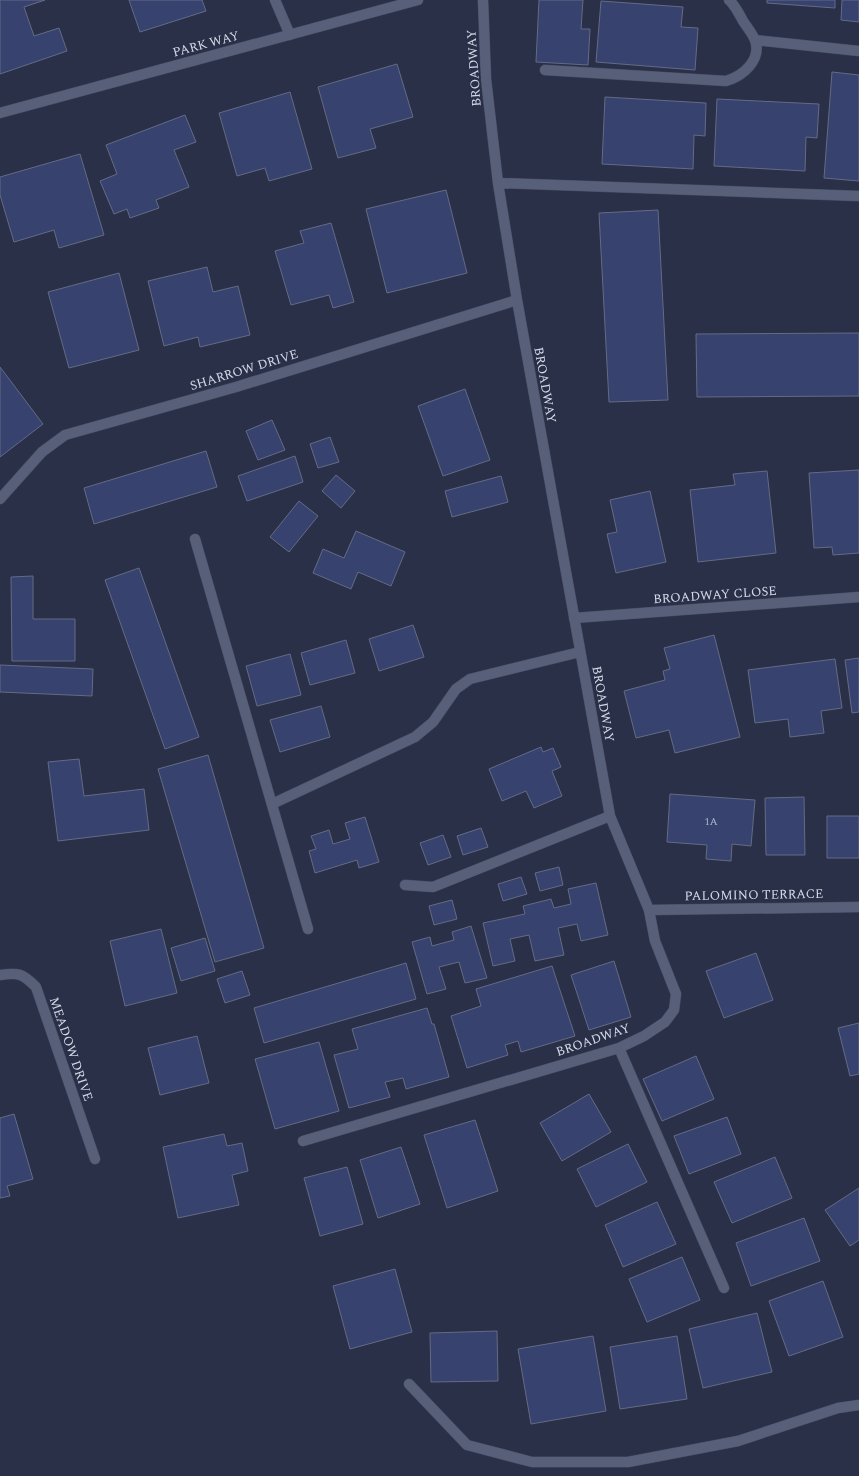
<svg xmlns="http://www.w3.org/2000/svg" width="859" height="1476" font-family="Spectral,serif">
<rect width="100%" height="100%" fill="#2a3048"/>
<!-- building -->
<path fill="#38426e" stroke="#636b85" d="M0 0H45L24 7 34 36 59 28 67 51 0 74Z
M129 0H202L206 11 140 32Z
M539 0H583L581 29H590L588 65 536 62Z
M767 0H835V8L767 3Z
M842 0H859V22L841 20Z
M601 1 683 7 681 27 698 28 695 70 596 62Z
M397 64 413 117 370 129 376 148 338 158 318 87Z
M832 72 859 75V181L824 178Z
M290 92 312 169 269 181 265 168 237 176 219 113Z
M605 97 706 103 705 136 694 135 693 169 602 164Z
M717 99 819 104 817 138 806 137 805 171 714 166Z
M185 115 196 142 174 150 189 187 156 200 159 208 130 218 127 209 114 214 100 181 117 174 106 145Z
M80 154 104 235 59 248 54 230 14 242 0 195V177Z
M446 190 467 273 387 293 366 209Z
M658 210 668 400 609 402 599 213Z
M331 223 354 302 333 308 329 295 291 305 275 251 304 243 300 231Z
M207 267 213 292 238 286 250 335 200 347 198 337 164 346 148 281Z
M119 273 139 350 69 368 48 292Z
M859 333V396L697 397 696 334Z
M0 367 43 424 0 457Z
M465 389 490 460 443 476 418 406Z
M272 420 285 450 258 460 246 431Z
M330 437 339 462 318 468 310 444Z
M206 451 217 487 94 524 84 488Z
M295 456 303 482 247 501 238 476Z
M859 470V553L833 555 832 547 814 548 809 473Z
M767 471 776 553 698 562 690 490 735 485 733 474Z
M336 475 355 491 341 508 322 491Z
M501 476 508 502 452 517 445 491Z
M650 491 666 562 616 573 607 534 617 532 610 500Z
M299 501 318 516 289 552 270 537Z
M356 531 405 552 391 586 358 572 351 589 313 573 323 549 344 558Z
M139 568 199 737 165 749 105 580Z
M33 576V619H75V661H12L11 577Z
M413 625 424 657 379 671 369 639Z
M714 635 740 737 675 753 669 730 636 738 624 691 665 680 663 671 670 669 664 648Z
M346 640 355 673 310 685 301 653Z
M290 654 301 695 257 706 246 666Z
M859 658V712L852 713 845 660Z
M835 659 842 708 821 711 824 733 790 737 788 719 755 723 748 670Z
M0 665 93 669 92 696 0 692Z
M321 706 330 737 280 752 270 720Z
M541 747 543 752 553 748 561 767 552 771 562 796 534 808 526 791 502 801 489 769Z
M208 755 264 948 215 962 158 769Z
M79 759 84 796 144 789 149 830 58 841 48 762Z
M670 794 755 800 751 846 732 844 731 861 706 859 707 845 667 842Z
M804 797 805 855H766L765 798Z
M827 816H859V858H827Z
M365 817 379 862 359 868 357 860 315 873 309 851 316 849 311 836 329 830 333 844 350 839 345 823Z
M481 828 488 847 463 855 457 836Z
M443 835 451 857 428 865 420 843Z
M559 867 563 885 540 891 535 873Z
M521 877 527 894 503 901 498 884Z
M596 883 608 935 581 941 577 924 558 928 564 955 535 961 529 935 510 939 515 961 493 966 483 923 525 914 523 906 551 899 554 908 571 904 568 889Z
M452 900 457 919 434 925 429 906Z
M471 926 487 978 465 983 459 962 439 967 446 989 427 994 412 942 430 937 432 946 454 940 452 932Z
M161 929 177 993 125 1006 110 941Z
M205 938 215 971 181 981 171 948Z
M756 953 773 1000 724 1018 706 971Z
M614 961 631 1017 589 1030 571 975Z
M406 963 416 999 264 1043 254 1008Z
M552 966 575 1036 521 1052 518 1041 505 1045 508 1055 467 1068 451 1016 481 1006 476 989Z
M242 971 250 995 225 1003 217 979Z
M427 1008 432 1024H434L449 1077 406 1089 403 1078 385 1082 390 1097 349 1108 334 1055 358 1049 352 1029Z
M859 1023V1074L850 1076 838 1028Z
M197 1036 209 1083 160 1095 148 1048Z
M319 1042 339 1111 275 1129 255 1059Z
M696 1056 714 1099 662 1121 643 1079Z
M589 1094 611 1132 562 1161 540 1123Z
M14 1114 33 1179 7 1186 10 1196 0 1198V1118Z
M727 1117 741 1154 689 1174 674 1136Z
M475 1120 498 1191 447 1208 424 1135Z
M224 1134 227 1146 242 1143 248 1171 232 1175 239 1205 178 1218 163 1147Z
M628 1144 647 1182 596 1207 577 1169Z
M401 1147 420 1204 378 1218 360 1160Z
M775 1157 792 1198 732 1223 714 1182Z
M347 1167 363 1224 320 1236 304 1178Z
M859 1188V1240L850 1246 825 1210Z
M657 1202 676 1244 623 1267 605 1225Z
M804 1218 820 1261 751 1286 736 1243Z
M682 1257 700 1300 647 1322 629 1279Z
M395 1269 412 1332 350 1349 333 1286Z
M823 1281 843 1337 789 1356 769 1301Z
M757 1313 772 1372 703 1388 689 1329Z
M497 1331 498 1381 431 1382 430 1333Z
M593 1336 606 1411 531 1424 518 1349Z
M677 1336 687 1399 620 1409 610 1347Z"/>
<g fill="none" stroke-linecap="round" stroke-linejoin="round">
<defs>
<path id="minor" d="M275 0 290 35
M755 40 859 51
M545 70 726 81C743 76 762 60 755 40 752 33 747 27 743 21 739 14 735 5 729 0
M0 113 418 0
M498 183 859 196
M0 499 42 452 65 435 236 387 517 300
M195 539 308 929
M574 618 859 597
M272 804 415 737 433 722 456 689 470 679 580 652
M405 885 433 887 610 816
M649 910 859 907
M0 975C19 972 23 974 36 987L95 1159
M619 1048 724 1288
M303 1141 619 1048 644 1036 665 1022 674 1010 676 994 655 941 649 910 610 816 517 300 498 183 486 79 483 0
M409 1384 467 1445 532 1462H628L738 1441 838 1408 859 1405"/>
</defs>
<!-- minor casing -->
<use href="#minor" stroke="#494e61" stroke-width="11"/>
<!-- minor -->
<use href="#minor" stroke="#585f79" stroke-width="10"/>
</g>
<g text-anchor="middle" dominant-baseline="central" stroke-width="4" stroke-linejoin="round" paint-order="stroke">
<!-- number labels -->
<g font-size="11" fill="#adb3ca">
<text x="711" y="821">1A</text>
</g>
<!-- street labels -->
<g font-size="13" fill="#d4d9e8" stroke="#2a3048">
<text transform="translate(206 44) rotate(-15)">PARK WAY</text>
<text transform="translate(474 68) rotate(-94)">BROADWAY</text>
<text transform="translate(244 370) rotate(-17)">SHARROW DRIVE</text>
<text transform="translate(545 385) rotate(80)">BROADWAY</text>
<text transform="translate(715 595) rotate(-4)">BROADWAY CLOSE</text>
<text transform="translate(603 704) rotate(80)">BROADWAY</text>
<text transform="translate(754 895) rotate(-1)">PALOMINO TERRACE</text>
<text transform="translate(593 1040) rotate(-19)">BROADWAY</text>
<text transform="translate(71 1049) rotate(71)">MEADOW DRIVE</text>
</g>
</g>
</svg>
